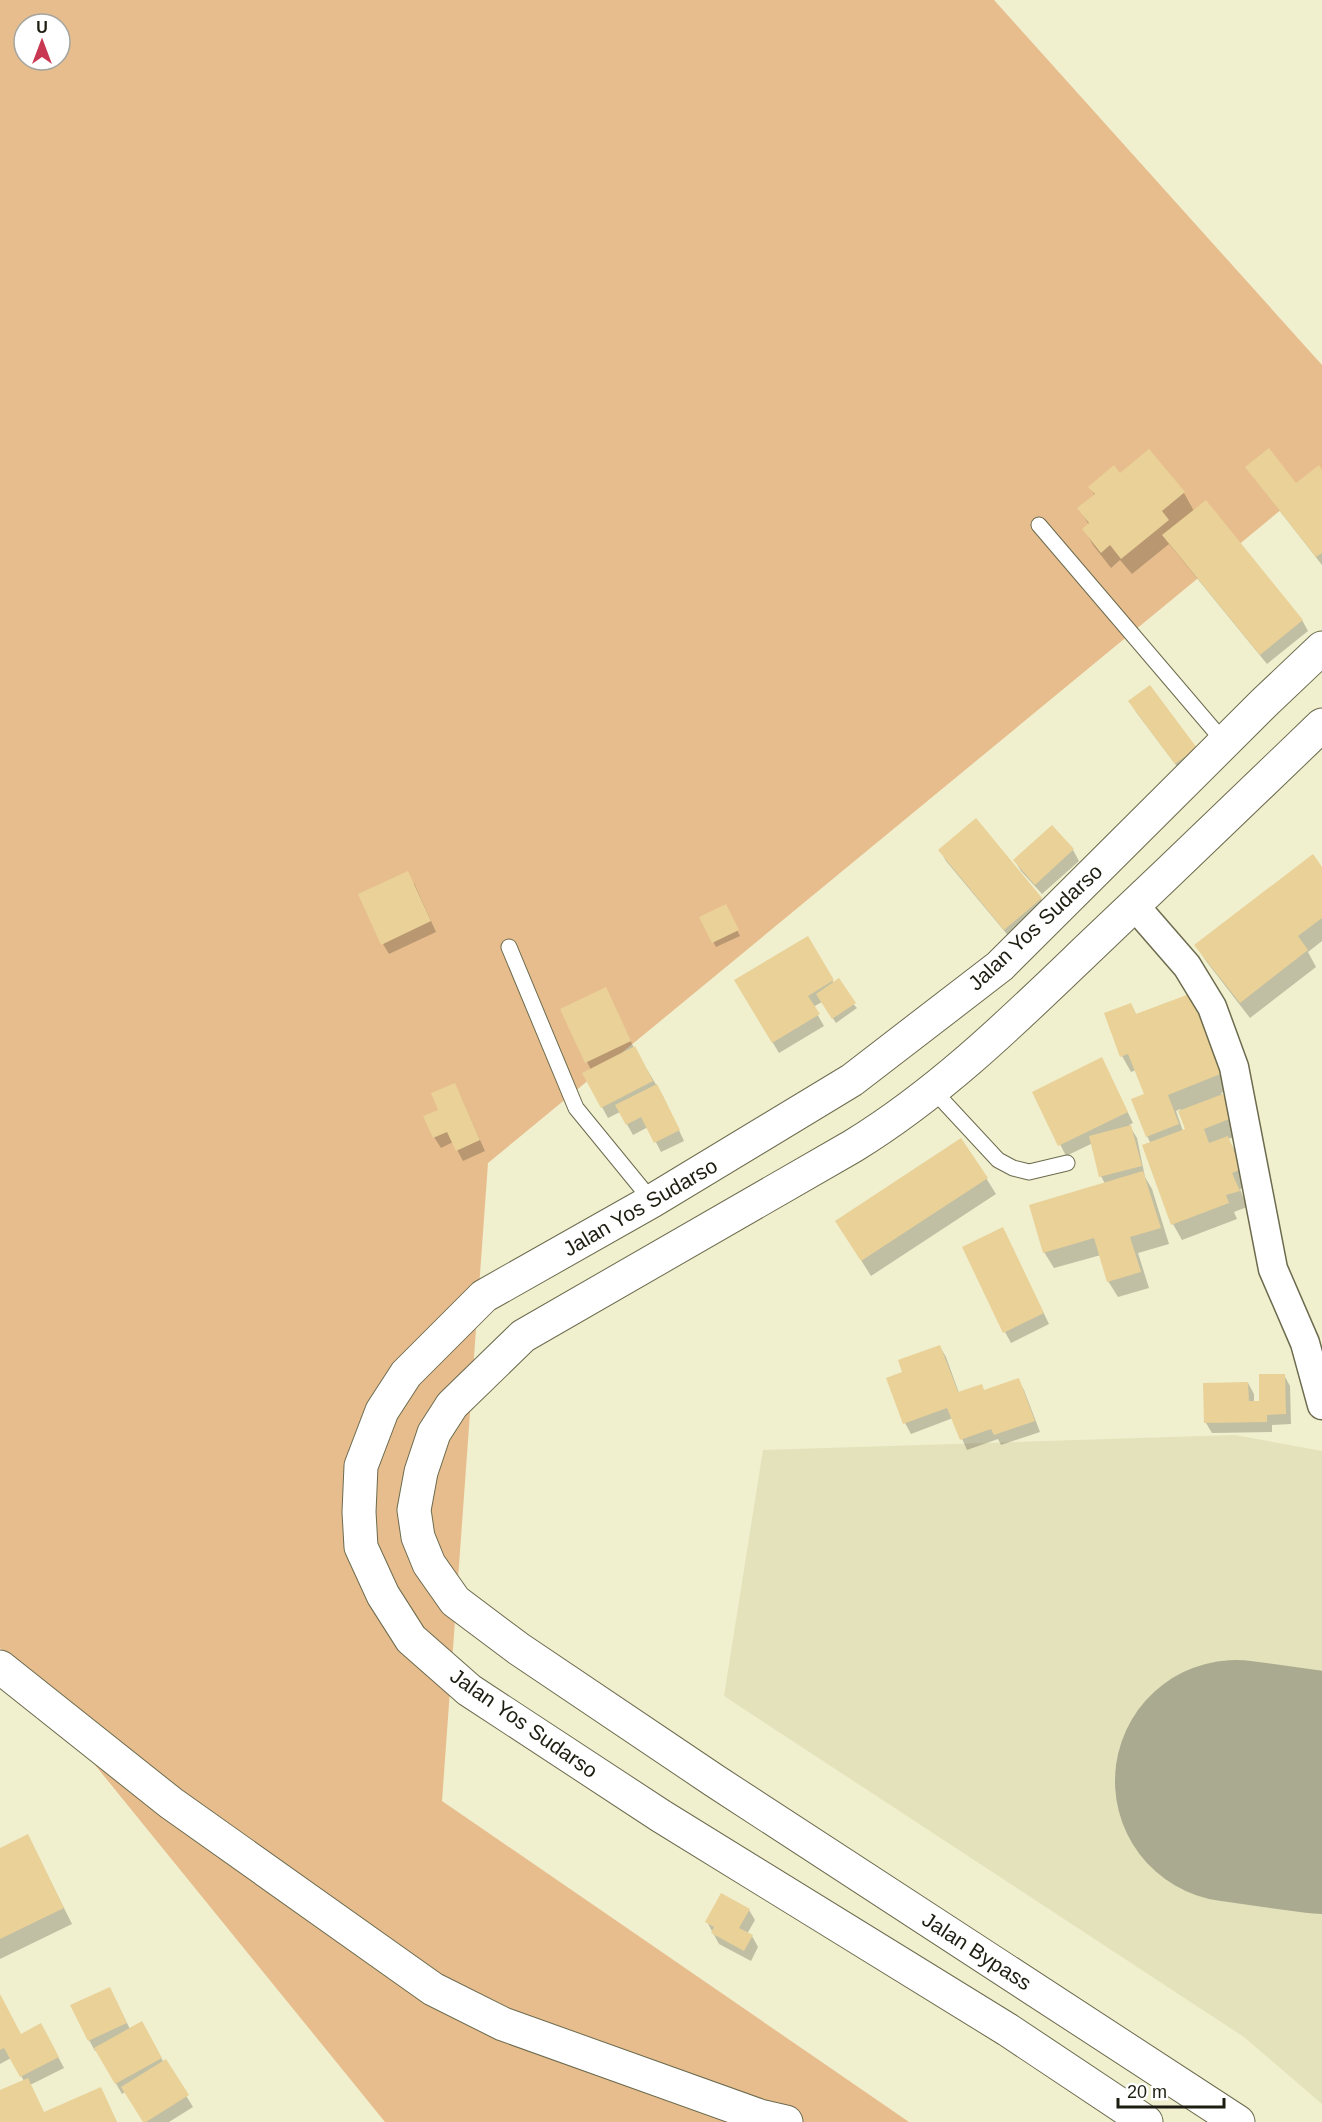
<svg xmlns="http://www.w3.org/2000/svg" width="1322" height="2122" font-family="Helvetica,sans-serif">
<rect width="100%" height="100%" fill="#f0efce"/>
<!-- built -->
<path fill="#e4e2bb" d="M1235 1435 1322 1451V2104L1244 2037 724 1696 763 1450Z"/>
<!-- green -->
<path fill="#e7bd8e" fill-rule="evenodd" d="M0 0H994L1322 365V476L488 1163 442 1801 909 2122H385L0 1648ZM24 24H60V60H24Z"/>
<!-- shadow -->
<path fill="#0003" fill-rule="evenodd" d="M1322 472V565L1254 478 1296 485Z
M1120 475 1184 493 1194 511 1302 620 1308 631 1267 664 1169 544 1132 574 1120 560 1111 568 1093 545 1084 529 1089 525 1079 508 1095 496 1090 487Z
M1130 701 1196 748 1182 773 1136 712Z
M940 850 1041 899 1047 910 1011 939 946 861Z
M1073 850 1079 861 1042 894 1021 871 1015 861Z
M1322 869V941L1308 952 1316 967 1250 1018 1206 961 1196 945Z
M414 883 436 932 389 954 383 944Z
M725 906 740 936 716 947 701 918Z
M807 938 834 983 857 1008 836 1023 822 1002 813 1007 824 1026 779 1053 736 981Z
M1191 995 1231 1090 1221 1093 1232 1112 1240 1135 1228 1139 1237 1154 1249 1186 1240 1189 1247 1207 1234 1212 1237 1219 1182 1240 1173 1224 1150 1142 1147 1136 1146 1095 1136 1070 1131 1072 1122 1056 1131 1004 1137 1016ZM1180 1109 1187 1130 1183 1131 1176 1111Z
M611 1000 634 1048 663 1096 684 1141 661 1152 648 1127 633 1135 620 1112 608 1118 602 1107 591 1070 562 1010Z
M1107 1070 1133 1123 1129 1125 1137 1138 1145 1177 1152 1189 1169 1244 1138 1253 1149 1288 1118 1297 1108 1281 1101 1255 1054 1268 1044 1252 1105 1184 1101 1176 1093 1143 1066 1156 1034 1092Z
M460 1095 485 1151 463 1161 453 1142 441 1148 434 1137 440 1111Z
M986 1178 996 1194 871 1276 837 1222Z
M1008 1240 1049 1324 1011 1343 1005 1332Z
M940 1347 946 1357 959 1393 985 1392 1018 1380 1024 1390 1040 1432 1001 1445 998 1439 967 1450 953 1418 911 1434 905 1423 904 1373Z
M1284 1375 1290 1386 1291 1424 1272 1425V1432L1212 1433 1206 1423 1248 1383 1254 1394V1402H1261Z
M28 1836 72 1924 0 1959V1849Z
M749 1910 755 1920 747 1934 752 1936 758 1947 751 1961 719 1944 707 1922Z
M0 1996 21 2036H47L64 2068 30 2085 44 2113 100 2089 117 2122H0V2092L24 2081 11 2058 0 2064Z
M115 1999 130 2029 141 2023 164 2063 165 2061 193 2107 169 2122H144L125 2092 122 2094 97 2050 95 2051 89 2040Z"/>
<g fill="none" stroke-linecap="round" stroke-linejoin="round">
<!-- runway -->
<path stroke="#aaaa90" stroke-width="242" d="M1236 1781 1322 1793"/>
</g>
<!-- building -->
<path fill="#e9d198" d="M1269 448 1296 483 1319 465 1322 470V553L1316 557 1245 467Z
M1149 449 1185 492 1162 511 1169 520 1121 559 1110 545 1101 553 1082 529 1089 523 1077 508 1095 494 1088 487 1114 465 1120 473Z
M1206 500 1303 620 1260 655 1162 535Z
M1150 685 1197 748 1175 764 1128 701Z
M976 818 1042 898 1004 930 938 850Z
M1052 825 1074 849 1035 885 1013 860Z
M1313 854 1322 867V918L1298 936 1308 950 1240 1003 1194 945Z
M408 871 431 921 381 945 358 894Z
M726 904 739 930 712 943 699 917Z
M808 936 834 980 808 996 820 1014 772 1043 734 980Z
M839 978 856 1003 832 1019 816 994Z
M606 987 631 1041 585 1063 560 1009Z
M1192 993 1223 1073 1168 1095 1179 1124 1146 1137 1131 1099 1144 1094 1128 1054 1120 1057 1104 1013 1131 1003 1136 1014Z
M635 1046 653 1081 601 1108 582 1073Z
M1102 1057 1128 1112 1058 1146 1032 1092Z
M455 1083 480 1140 456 1151 447 1132 433 1138 423 1116 438 1110 431 1093Z
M657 1084 680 1130 654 1143 641 1117 626 1125 615 1105Z
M1223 1094 1232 1118 1204 1129 1209 1143 1228 1136 1241 1169 1232 1173 1240 1191 1226 1195 1229 1203 1171 1225 1142 1145 1185 1129 1178 1111Z
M1131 1125 1142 1166 1099 1177 1089 1136Z
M961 1138 988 1178 861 1261 835 1221Z
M1143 1171 1161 1228 1130 1237 1141 1272 1107 1282 1094 1238 1043 1253 1029 1205Z
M1003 1227 1044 1313 1003 1333 962 1247Z
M940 1345 958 1392 982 1384 984 1390 1019 1378 1035 1421 994 1435 991 1429 960 1440 947 1408 903 1424 886 1378 902 1372 898 1360Z
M1259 1374H1285L1286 1414 1267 1415V1422L1204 1423 1203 1383 1248 1382 1249 1401H1259Z
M28 1834 64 1908 0 1939V1848Z
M721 1893 750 1909 739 1928 753 1935 744 1951 711 1933 714 1927 705 1922Z
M110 1987 127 2023 88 2041 70 2005Z
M0 1994 21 2034 41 2023 59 2057 20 2077 4 2048 0 2050Z
M142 2021 162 2058 115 2084 94 2048Z
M166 2059 189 2095 146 2122H143L121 2087Z
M28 2078 44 2112 101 2087 117 2122H0V2090Z"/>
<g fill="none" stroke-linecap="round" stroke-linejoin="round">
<defs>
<path id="lane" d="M1039 525 1225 743
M509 947 576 1108 652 1201
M933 1090 998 1160 1013 1168 1029 1172 1067 1163"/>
<path id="street" d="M1134 905 1187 966 1212 1007 1234 1067 1273 1269 1305 1343 1322 1405"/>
<path id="secondary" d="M0 1667 171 1803 433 1989 503 2024 760 2116 786 2122"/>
<path id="highway" d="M1146 2122 1008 2030 661 1816 469 1690 411 1639 383 1595 361 1547 359 1512 361 1466 382 1411 406 1374 484 1296 652 1201 852 1080 1000 966 1265 702 1322 648
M1238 2122 715 1781 519 1649 455 1601 429 1564 418 1537 414 1510 421 1472 434 1433 452 1405 523 1336 853 1146C941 1092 1015 1019 1089 948 1167 874 1244 800 1322 725"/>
</defs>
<!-- lane casing -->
<use href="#lane" stroke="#6c6b4e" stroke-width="17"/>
<!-- street casing -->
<use href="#street" stroke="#6c6b4e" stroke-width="31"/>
<!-- secondary casing -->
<use href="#secondary" stroke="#6c6b4e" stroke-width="35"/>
<!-- highway casing -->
<use href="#highway" stroke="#6c6b4e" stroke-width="35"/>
<!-- lane -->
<use href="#lane" stroke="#fff" stroke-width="15"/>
<!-- street -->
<use href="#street" stroke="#fff" stroke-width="28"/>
<!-- secondary -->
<use href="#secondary" stroke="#fff" stroke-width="33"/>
<!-- highway -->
<use href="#highway" stroke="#fff" stroke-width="33"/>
</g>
<g text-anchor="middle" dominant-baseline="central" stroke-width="4.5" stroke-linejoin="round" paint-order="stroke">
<!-- street labels -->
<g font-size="21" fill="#1d1d11" stroke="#fff">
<text transform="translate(1035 927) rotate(-43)">Jalan Yos Sudarso</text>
<text transform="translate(640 1207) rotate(-30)">Jalan Yos Sudarso</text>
<text transform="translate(524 1723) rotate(35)">Jalan Yos Sudarso</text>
<text transform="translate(977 1951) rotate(33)">Jalan Bypass</text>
</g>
</g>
<!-- north arrow -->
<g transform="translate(42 42)"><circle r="28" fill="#ffffff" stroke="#a5a5a0" stroke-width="1.5"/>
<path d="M0-4.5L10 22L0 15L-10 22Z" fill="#c93852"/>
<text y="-9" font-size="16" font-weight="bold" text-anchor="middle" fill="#1d1d11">U</text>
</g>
<!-- scale -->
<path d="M1118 2098v9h106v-9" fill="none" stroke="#1d1d11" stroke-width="3"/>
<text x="1127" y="2098" font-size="18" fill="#1d1d11" stroke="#ffffff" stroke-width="4.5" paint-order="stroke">20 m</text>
</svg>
